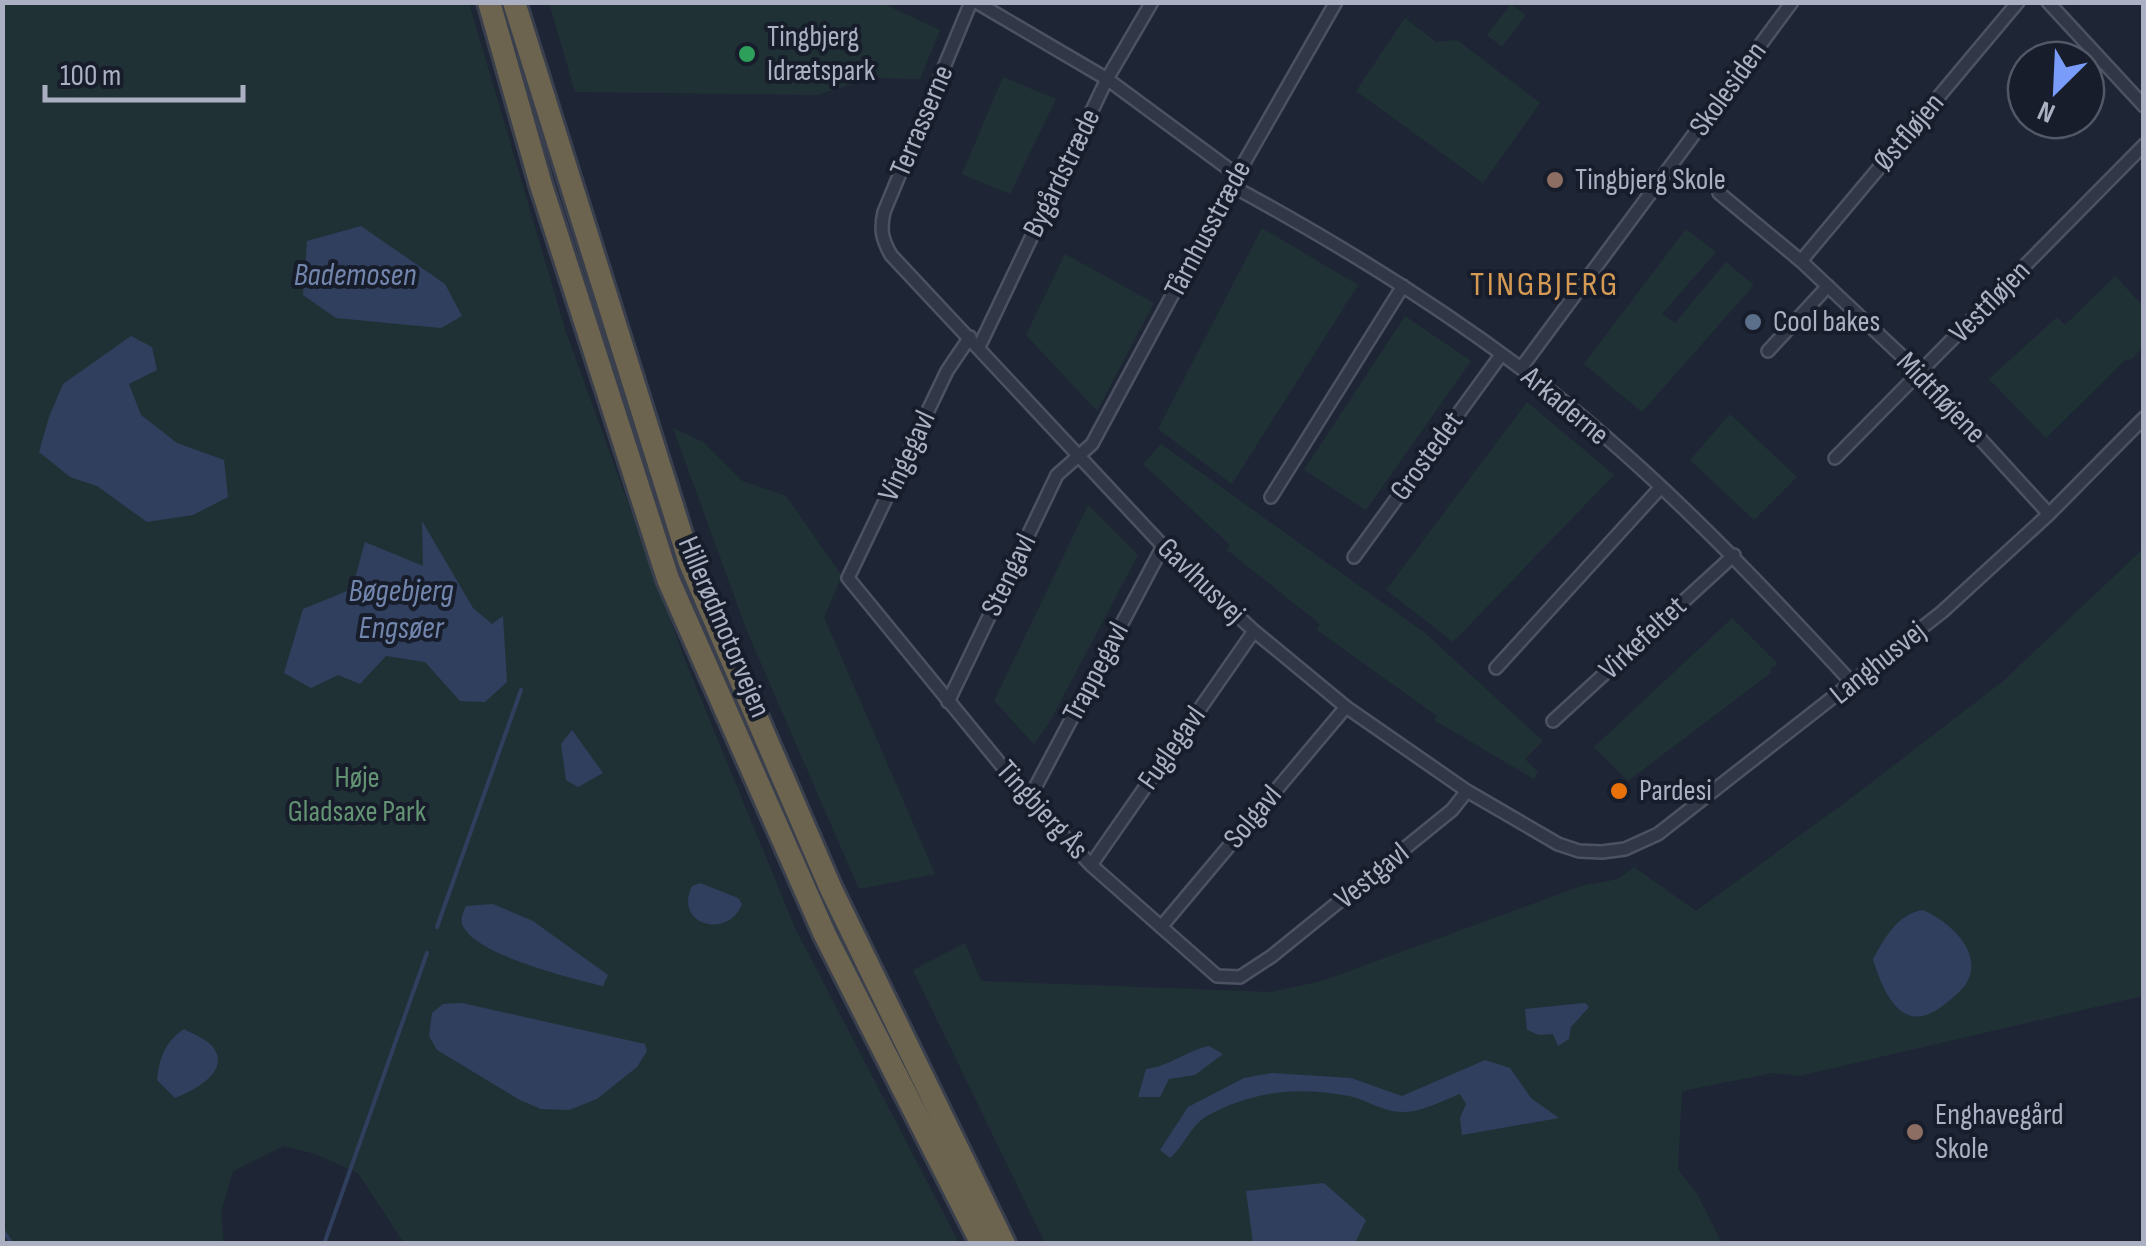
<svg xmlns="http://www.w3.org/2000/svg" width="2146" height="1246" font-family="'Sofia Sans Condensed',sans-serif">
<rect width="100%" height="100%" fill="#1e2535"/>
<!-- green -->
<path fill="#203136" d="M2 3H469L566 332 685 660 795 928 959 1243H404L358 1173 315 1154 284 1146 233 1171 221 1212 224 1243H3Z
M549 3H882L940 30 920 79 872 78 817 95 575 92Z
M1511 4 1526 15 1502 47 1487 35Z
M1405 18 1436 42 1457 40 1540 103 1483 183 1356 91Z
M1003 77 1056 99 1010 194 962 174Z
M1262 228 1358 285 1232 484 1158 429Z
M1686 229 1716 252 1662 314 1675 323 1726 262 1754 285 1642 412 1584 364Z
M1065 254 1154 303 1097 411 1026 335Z
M2115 276 2143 306V346L2132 359 2124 361 2046 438 1989 379 2057 317 2065 325Z
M1405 316 1471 361 1366 510 1304 470Z
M1527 402 1614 475 1453 642 1386 590Z
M1730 414 1797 477 1754 520 1690 460Z
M673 428 703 442 742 481 786 496 842 576 824 617 935 874 859 889 747 631Z
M1161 444 1425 633 1543 741 1525 759 1538 772 1534 779 1434 720 1437 716 1317 630 1320 624 1227 550 1230 545 1143 464Z
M1088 505 1138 555 1049 723 1034 744 994 701Z
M2143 549V996L1799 1076 1773 1073 1682 1091 1678 1169 1697 1194 1722 1243H1045L913 970 965 943 981 981 1271 992 1322 981 1581 886 1618 879 1634 867 1696 911 1850 799 2002 682Z
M1732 618 1778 664 1770 669 1772 672 1628 781 1594 747Z"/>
<!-- water -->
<path fill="#303f5d" d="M361 226 445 284 462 316 441 328 336 318 303 295 307 241Z
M131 336 152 347 157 370 129 384 141 415 177 443 224 460 228 497 193 515 147 522 97 486 70 477 39 452 49 417 63 384Z
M422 521 473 608 492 624 503 616 507 682 485 702 460 701 425 662 386 656 360 684 338 675 311 688 284 673 303 609 352 589 365 542 423 566Z
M572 730 603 773 578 787 566 780 561 744Z
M700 883 738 898 742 904C728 940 673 925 692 886Z
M493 904 533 921 608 975 603 986C571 978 480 956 464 928 459 921 463 913 466 906Z
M1923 910C1947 920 1984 951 1967 982 1963 990 1952 998 1945 1004 1904 1038 1884 996 1873 959 1885 938 1897 914 1923 910Z
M462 1003 645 1044 647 1051 637 1067 597 1099 569 1110 541 1109 520 1100 437 1050 429 1036 432 1013 443 1004Z
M1585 1003 1589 1007 1571 1027 1569 1039 1558 1046 1553 1034 1539 1035 1527 1030 1525 1009Z
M184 1029C193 1034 206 1039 212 1046 233 1071 193 1091 175 1098L157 1080C160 1057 164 1043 184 1029Z
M1209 1046 1223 1054 1195 1075 1169 1079 1160 1097H1138L1146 1069C1170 1066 1186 1051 1209 1046Z
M1485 1060 1510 1068 1531 1098 1559 1118 1462 1135 1460 1118 1466 1104 1460 1094C1441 1101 1421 1113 1401 1112 1381 1111 1367 1100 1349 1096 1298 1086 1250 1091 1205 1117 1190 1127 1184 1146 1170 1158L1160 1150 1188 1107 1244 1078 1272 1073 1351 1078 1402 1096Z
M1324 1183 1366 1220 1355 1243H1253L1246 1191Z"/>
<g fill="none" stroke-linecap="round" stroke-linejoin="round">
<!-- stream -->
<path stroke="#303f5d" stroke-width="4" d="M437 927 521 690
M2 1229 12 1244
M324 1244 427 953"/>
<defs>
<path id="street" d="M971 2 884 212C880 230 882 239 891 255L1163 546 1254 631 1346 707 1467 791 1558 844 1579 851 1602 852 1625 849 1658 834 1942 612 2049 514 2144 418
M976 2 1107 79 1237 175
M2048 2 2144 106
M1232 186C1332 240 1430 300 1522 369 1644 461 1750 572 1853 684
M1719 193 1801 261 1921 374 2049 514
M1801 261 2018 2
M970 337 947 371 848 578 1029 799 1091 865 1217 976 1240 977 1272 956 1452 810 1467 791
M979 347 1107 79 1152 2
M1768 351 1828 286
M1521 368 1792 2
M1835 458 2144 145
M1271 497 1403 286
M1354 557 1501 355
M1496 668 1661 487
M948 702 1057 475 1092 444 1237 175 1336 2
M1553 721 1734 555
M1029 799 1163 546
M1091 865 1254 631
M1161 927 1346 707"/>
<path id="highway" d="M489 2 541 185 668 579 825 935 982 1244
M514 2 690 563 831 889 1004 1244"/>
</defs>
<!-- street casing -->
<use href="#street" stroke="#4c5261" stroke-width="16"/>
<!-- highway casing -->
<use href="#highway" stroke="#393f4d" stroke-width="28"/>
<!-- street -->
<use href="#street" stroke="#313746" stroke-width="11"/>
<!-- highway -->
<use href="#highway" stroke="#6c644e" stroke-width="22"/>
</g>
<!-- markers -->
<circle fill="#2e9e5b" stroke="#171d2a" stroke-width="4" cx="747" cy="54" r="10"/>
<g fill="#8d6e63" stroke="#171d2a" stroke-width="4">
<circle cx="1555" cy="180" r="10"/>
<circle cx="1915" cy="1132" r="10"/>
</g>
<circle fill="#5c6f8a" stroke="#171d2a" stroke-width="4" cx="1753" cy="322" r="10"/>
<circle fill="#e8710a" stroke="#171d2a" stroke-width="4" cx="1619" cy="791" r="10"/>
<g text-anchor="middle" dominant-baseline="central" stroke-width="8" stroke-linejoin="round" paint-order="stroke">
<!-- poi labels -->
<g font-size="30" fill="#abb1c3" stroke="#171d2a" text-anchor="start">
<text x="767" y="37">Tingbjerg<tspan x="767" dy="34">Idrætspark</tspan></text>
<text x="1575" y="180">Tingbjerg Skole</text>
<text x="1773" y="322">Cool bakes</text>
<text x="1639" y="791">Pardesi</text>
<text x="1935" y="1115">Enghavegård<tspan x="1935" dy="34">Skole</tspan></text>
</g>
<!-- street labels -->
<g font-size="30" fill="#abb1c3" stroke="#171d2a">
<text transform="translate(1728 89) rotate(-54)">Skolesiden</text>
<text transform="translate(922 121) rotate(-67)">Terrasserne</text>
<text transform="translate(1909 132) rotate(-50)">Østfløjen</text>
<text transform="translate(1062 173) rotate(-64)">Bygårdstræde</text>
<text transform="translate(1208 229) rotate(-62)">Tårnhusstræde</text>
<text transform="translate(1990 302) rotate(-46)">Vestfløjen</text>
<text transform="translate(1941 398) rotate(46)">Midtfløjene</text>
<text transform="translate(1565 406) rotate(40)">Arkaderne</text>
<text transform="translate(907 456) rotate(-65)">Vingegavl</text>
<text transform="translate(1427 456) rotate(-54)">Grostedet</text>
<text transform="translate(1009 575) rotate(-64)">Stengavl</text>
<text transform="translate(1201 581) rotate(44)">Gavlhusvej</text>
<text transform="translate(724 627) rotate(67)">Hillerødmotorvejen</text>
<text transform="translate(1643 638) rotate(-43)">Virkefeltet</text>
<text transform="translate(1878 663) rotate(-39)">Langhusvej</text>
<text transform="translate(1096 672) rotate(-62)">Trappegavl</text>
<text transform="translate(1172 748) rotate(-55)">Fuglegavl</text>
<text transform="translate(1042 810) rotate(48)">Tingbjerg Ås</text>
<text transform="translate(1253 817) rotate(-50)">Solgavl</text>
<text transform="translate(1372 876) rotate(-39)">Vestgavl</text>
</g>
<!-- park labels -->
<g font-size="30" fill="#639373" stroke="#171d2a">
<text x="357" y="778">Høje<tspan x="357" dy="34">Gladsaxe Park</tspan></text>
</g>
<!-- water labels -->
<g font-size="32" font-style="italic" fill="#7285ad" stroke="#171d2a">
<text x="355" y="275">Bademosen</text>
<text x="401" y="591">Bøgebjerg<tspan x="401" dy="37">Engsøer</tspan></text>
</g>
<!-- quarter labels -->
<g font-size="35" letter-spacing="2.5" fill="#d59a54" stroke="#171d2a">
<text x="1545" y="284">TINGBJERG</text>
</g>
</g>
<!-- border -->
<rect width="2146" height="1246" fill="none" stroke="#abb1c3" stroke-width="10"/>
<!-- north arrow -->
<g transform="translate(2056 90) rotate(204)"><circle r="48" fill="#171d2a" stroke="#525867" stroke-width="2.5"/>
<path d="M0-8L18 38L0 25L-18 38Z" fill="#799cfa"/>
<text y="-15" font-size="28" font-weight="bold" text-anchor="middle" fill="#abb1c3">N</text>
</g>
<!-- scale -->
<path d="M45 85v15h198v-15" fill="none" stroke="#abb1c3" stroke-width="5"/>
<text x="60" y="85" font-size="30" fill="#abb1c3" stroke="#171d2a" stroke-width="8" paint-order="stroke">100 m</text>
</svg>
